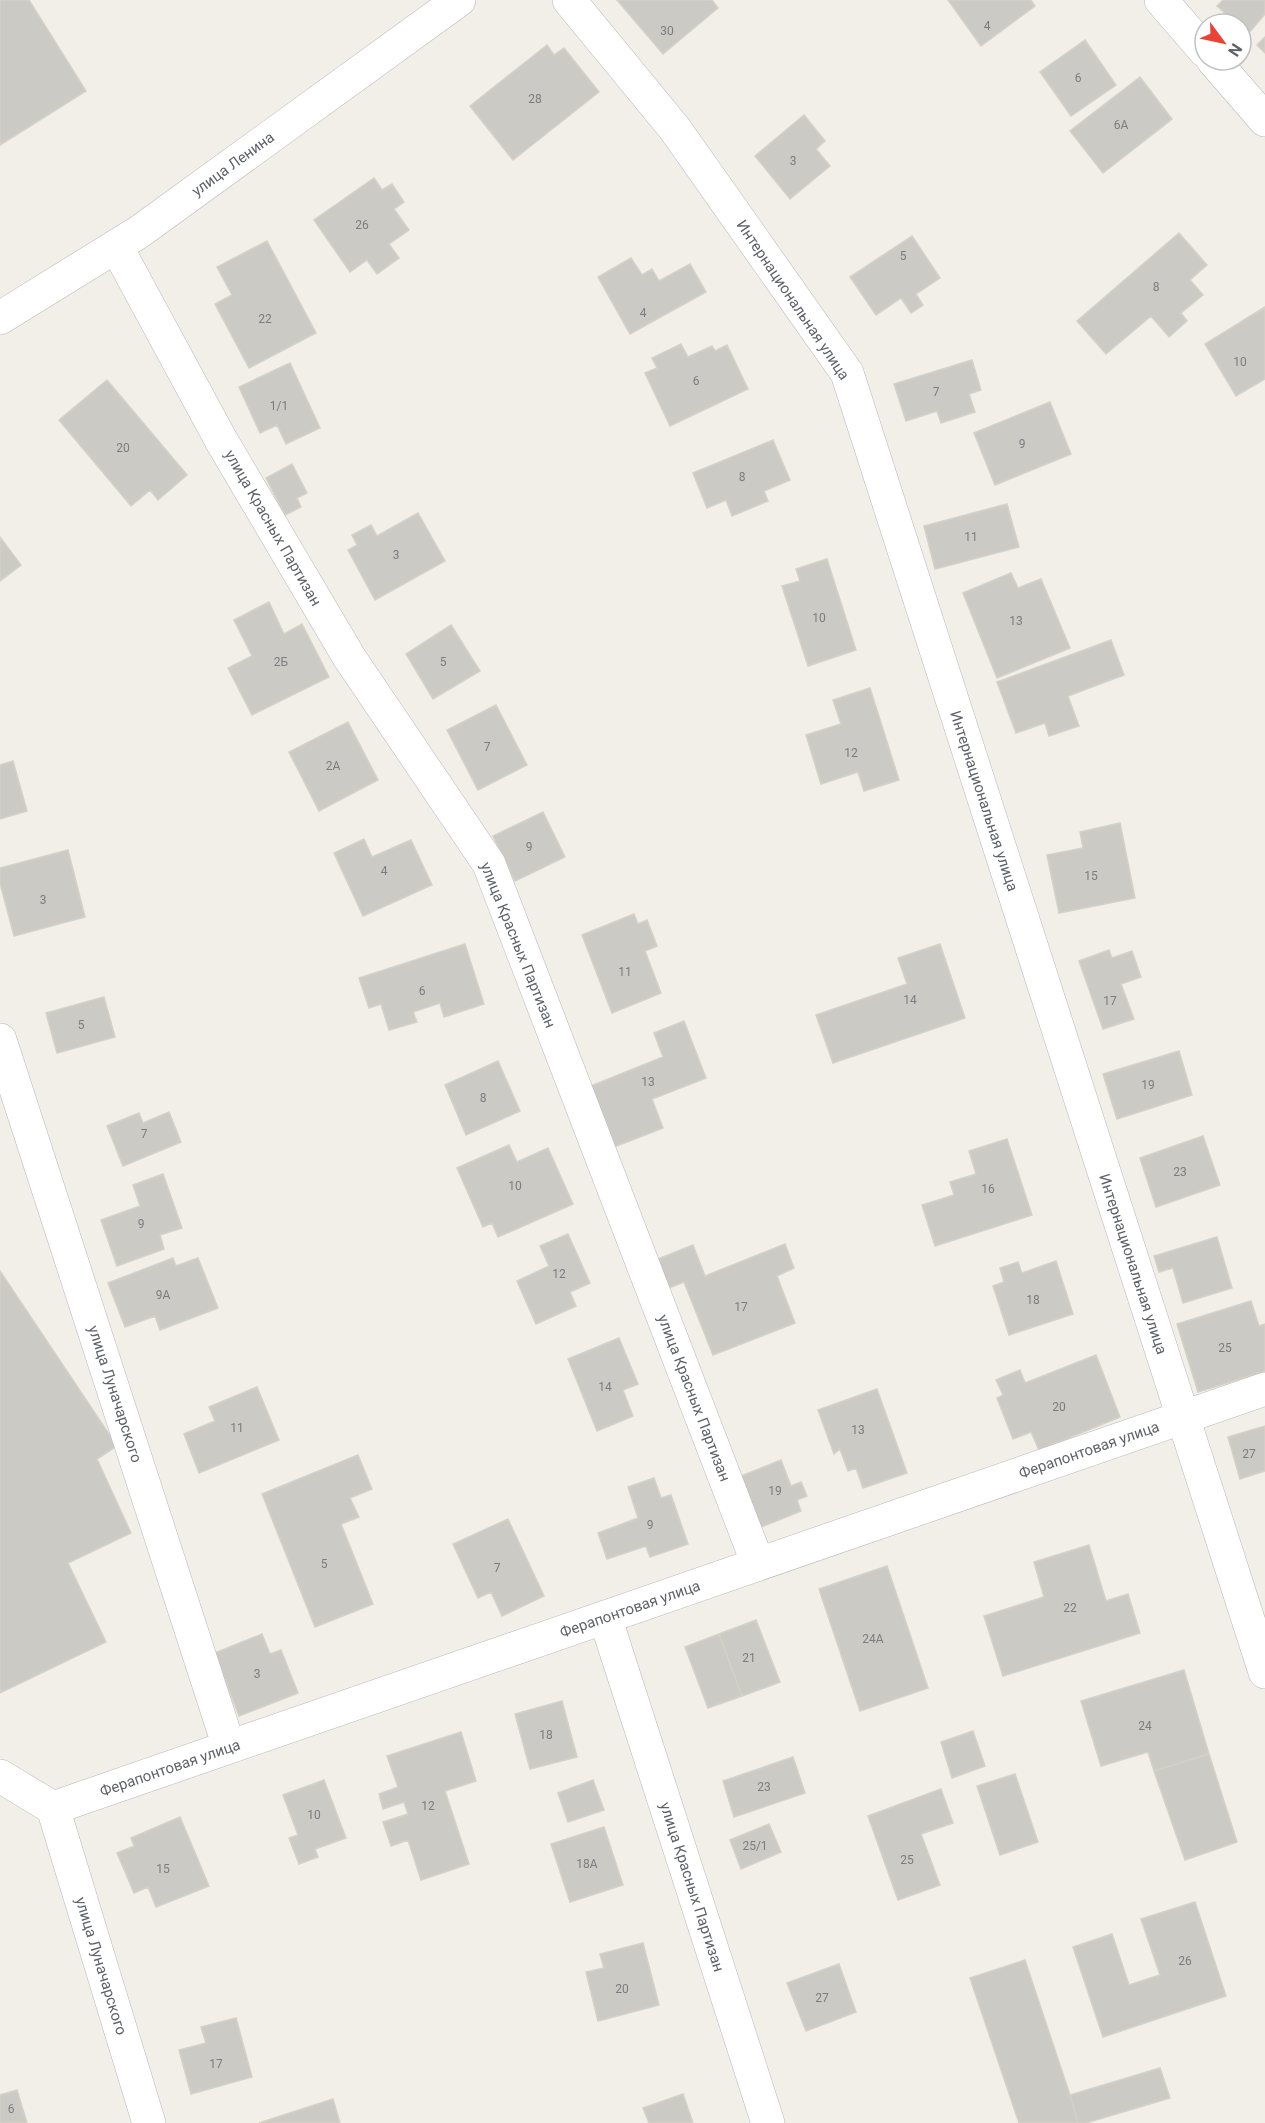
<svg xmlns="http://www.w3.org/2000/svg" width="1265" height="2123" font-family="Roboto,sans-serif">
<rect width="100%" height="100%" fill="#f1efe8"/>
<!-- building -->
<path fill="#cccac5" stroke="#d6d1c6" stroke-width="1.5" d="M0 0H29L86 91 0 145Z
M617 0H712L718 8 663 54Z
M948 0H1031L1035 6 981 46Z
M1223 0H1265V14L1248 34 1241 27V24H1237L1217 6Z
M1265 37V53L1257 45Z
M1085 40 1116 85 1071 116 1040 72Z
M547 45 554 55 564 48 599 92 513 160 470 106Z
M1140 77 1172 119 1103 173 1070 131Z
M804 115 825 141 816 149 830 166 790 199 755 156Z
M374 178 382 190 392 184 404 202 394 209 409 230 389 244 399 258 377 274 367 260 350 272 314 220Z
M1179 233 1207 265 1190 280 1203 295 1181 313 1187 321 1169 337 1151 316 1106 354 1077 321Z
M912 236 940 278 916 294 923 305 911 313 901 298 876 315 850 277Z
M267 241 316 333 249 368 215 304 232 295 217 267Z
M631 258 642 275 652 269 659 281 690 264 706 292 630 334 598 277Z
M1265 307V379L1236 396 1205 344Z
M681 344 688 357 712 346 715 351 727 345 748 389 670 426 645 373 657 368 652 358Z
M972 360 981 390 969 394 975 412 941 423 937 411 906 421 894 384Z
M290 363 320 428 286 444 277 425 260 433 239 387Z
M107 380 187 475 158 500 150 490 131 506 59 420Z
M1050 402 1071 454 995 485 974 433Z
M773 440 790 480 764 491 768 501 732 516 726 500 707 508 693 473Z
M292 464 307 493 297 498 301 507 285 515 266 478Z
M1007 504 1019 547 935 569 924 526Z
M418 513 445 561 375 600 348 550 357 545 352 535 371 525 377 536Z
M0 537 21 565 0 581Z
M827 559 856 650 808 666 782 586 800 581 796 569Z
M1011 573 1018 588 1041 579 1070 648 997 678 963 593Z
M269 602 284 634 302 624 329 677 252 715 228 668 252 656 234 620Z
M451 625 480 671 433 699 406 654Z
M1111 640 1124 675 1068 696 1079 726 1049 736 1045 723 1016 733 997 682Z
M870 688 899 780 864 791 858 772 821 784 806 735 841 724 833 700Z
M496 705 527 765 478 790 447 730Z
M348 722 378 780 319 811 289 752Z
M13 761 27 811 0 819V765Z
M543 812 565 857 515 881 493 836Z
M1120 823 1135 898 1059 913 1047 855 1083 848 1080 832Z
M364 839 372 857 411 840 432 885 363 916 334 853Z
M68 850 85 917 14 936 0 883V868Z
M634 914 638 924 647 920 657 946 645 951 661 993 612 1013 582 935Z
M465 944 484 1004 444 1017 440 1003 413 1012 417 1022 389 1030 381 1004 369 1008 359 978Z
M940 944 965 1018 833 1063 816 1015 907 984 898 958Z
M1109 950 1112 958 1132 951 1141 977 1121 984 1134 1019 1103 1029 1079 961Z
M104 997 115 1037 57 1053 46 1013Z
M684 1021 706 1078 652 1099 663 1128 614 1147 591 1086 663 1057 654 1033Z
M1179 1051 1192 1095 1117 1119 1103 1074Z
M498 1061 520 1111 466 1135 445 1085Z
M169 1112 181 1142 123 1166 107 1126 139 1113 143 1123Z
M1203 1136 1220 1185 1156 1207 1140 1158Z
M1007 1139 1032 1215 935 1246 922 1205 954 1195 950 1182 976 1174 969 1151Z
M509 1145 517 1162 548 1148 573 1204 498 1237 492 1223 483 1227 457 1168Z
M163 1174 182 1228 160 1235 164 1249 117 1266 101 1220 140 1206 133 1185Z
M568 1234 590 1283 570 1292 576 1306 536 1324 517 1281 549 1266 540 1246Z
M1217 1237 1232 1288 1183 1303 1173 1268 1159 1272 1154 1256Z
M785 1244 794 1268 777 1276 795 1323 713 1355 684 1282 659 1292 648 1263 693 1245 705 1276Z
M173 1258 176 1266 198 1258 218 1308 160 1330 155 1316 125 1327 108 1283Z
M1056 1261 1073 1314 1009 1335 993 1286 1004 1282 1000 1268 1018 1262 1022 1273Z
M0 1271 117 1446 97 1459 131 1533 68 1563 106 1642 0 1693Z
M1251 1301 1259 1326 1265 1324V1371L1198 1392 1177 1324Z
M619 1338 638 1384 623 1390 633 1416 597 1431 568 1359Z
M1096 1355 1120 1417 1039 1450 1031 1432 1013 1439 997 1398 1003 1395 996 1380 1020 1370 1025 1383Z
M257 1387 279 1440 199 1473 184 1434 215 1421 209 1407Z
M877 1389 907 1473 863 1488 856 1468 848 1471 840 1449 834 1454 818 1410Z
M1265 1426V1471L1240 1479 1228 1437Z
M358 1455 372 1489 350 1498 359 1517 341 1524 373 1604 315 1627 262 1494Z
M781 1460 791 1486 801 1482 807 1496 797 1500 801 1511 759 1528 739 1477Z
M654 1478 661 1498 671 1495 688 1544 650 1557 646 1546 607 1559 598 1533 638 1518 628 1487Z
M508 1519 544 1596 502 1616 491 1592 478 1598 453 1544Z
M1089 1545 1106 1601 1128 1594 1140 1633 1003 1676 984 1616 1044 1597 1034 1562Z
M887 1566 928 1688 860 1711 819 1589Z
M756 1620 780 1682 742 1696 719 1634Z
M262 1634 270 1654 281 1650 298 1693 239 1716 215 1653Z
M719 1634 742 1696 708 1708 685 1647Z
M1184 1670 1209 1754 1154 1771 1148 1752 1101 1766 1081 1701Z
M562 1701 577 1757 530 1769 515 1714Z
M973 1731 985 1766 952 1778 941 1742Z
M461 1732 476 1781 445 1791 469 1864 421 1880 408 1840 391 1846 383 1822 408 1814 404 1802 383 1809 379 1794 398 1787 387 1756Z
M1209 1754 1237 1842 1185 1860 1154 1771Z
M793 1757 805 1793 734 1817 723 1781Z
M1015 1774 1038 1842 1000 1855 977 1786Z
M324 1780 346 1838 315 1849 318 1857 299 1864 289 1838 298 1835 283 1795Z
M593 1780 604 1810 568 1822 558 1793Z
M941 1789 953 1823 921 1834 940 1885 898 1900 868 1816Z
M180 1817 209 1886 156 1907 148 1887 134 1893 117 1853 134 1846 131 1838Z
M769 1824 781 1852 741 1869 730 1840Z
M604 1827 623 1885 570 1902 551 1844Z
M1195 1902 1226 1996 1103 2037 1073 1947 1112 1934 1129 1985 1160 1975 1141 1919Z
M643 1943 659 2005 598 2021 586 1972 604 1968 600 1954Z
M1025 1960 1070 2095 1078 2123H1019L970 1978Z
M839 1964 856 2012 806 2031 787 1983Z
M236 2018 252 2077 191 2094 179 2050 206 2043 201 2027Z
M1160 2068 1170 2098 1086 2123H1078L1070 2095Z
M17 2090 27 2123H0V2095Z
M683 2094 693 2123H649L643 2108Z
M333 2099 340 2123H259Z"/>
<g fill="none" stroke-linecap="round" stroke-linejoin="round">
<defs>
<path id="minor" d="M569 0 675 129 847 373 1265 1672
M1161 0 1205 51
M1213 60 1265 120
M116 246 221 440 349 657 489 864 758 1564
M0 318 139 232 459 0
M0 1040 229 1747
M605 1617 768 2123
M0 1776 53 1808 1265 1389
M53 1808 149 2123"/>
</defs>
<!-- minor casing -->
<use href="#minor" stroke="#b5b8bc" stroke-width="34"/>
<!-- minor -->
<use href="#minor" stroke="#fff" stroke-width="33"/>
</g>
<g text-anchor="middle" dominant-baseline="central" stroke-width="4.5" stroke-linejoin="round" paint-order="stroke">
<!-- number labels -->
<g font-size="12" fill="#7a7d7f">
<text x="987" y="26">4</text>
<text x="667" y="31">30</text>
<text x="1078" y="78">6</text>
<text x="535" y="99">28</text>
<text x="1121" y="125">6А</text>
<text x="793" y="161">3</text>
<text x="362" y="225">26</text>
<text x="903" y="256">5</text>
<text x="1156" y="287">8</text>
<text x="643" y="313">4</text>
<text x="265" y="319">22</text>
<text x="1240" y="362">10</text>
<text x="696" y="381">6</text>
<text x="936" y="392">7</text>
<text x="279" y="406">1/1</text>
<text x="1022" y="444">9</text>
<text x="123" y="448">20</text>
<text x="742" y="477">8</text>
<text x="971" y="537">11</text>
<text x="396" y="555">3</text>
<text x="819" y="618">10</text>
<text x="1016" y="621">13</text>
<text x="281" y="662">2Б</text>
<text x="443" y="662">5</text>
<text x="487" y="747">7</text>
<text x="851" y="753">12</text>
<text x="333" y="766">2А</text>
<text x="529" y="847">9</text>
<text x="384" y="871">4</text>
<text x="1091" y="876">15</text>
<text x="43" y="900">3</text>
<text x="625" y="972">11</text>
<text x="422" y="991">6</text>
<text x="910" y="1000">14</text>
<text x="1110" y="1001">17</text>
<text x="81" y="1025">5</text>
<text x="648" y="1082">13</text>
<text x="1148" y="1085">19</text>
<text x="483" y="1098">8</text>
<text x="144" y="1134">7</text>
<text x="1180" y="1172">23</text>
<text x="515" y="1186">10</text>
<text x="988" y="1189">16</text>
<text x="141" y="1224">9</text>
<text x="559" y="1274">12</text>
<text x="163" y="1295">9А</text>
<text x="1033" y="1300">18</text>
<text x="741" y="1307">17</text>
<text x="1225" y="1348">25</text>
<text x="605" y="1387">14</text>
<text x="1059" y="1407">20</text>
<text x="237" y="1428">11</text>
<text x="858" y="1430">13</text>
<text x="1249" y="1454">27</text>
<text x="775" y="1491">19</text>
<text x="650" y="1525">9</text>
<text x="324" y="1564">5</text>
<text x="497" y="1568">7</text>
<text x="1070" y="1608">22</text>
<text x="873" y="1639">24А</text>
<text x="749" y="1658">21</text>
<text x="257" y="1674">3</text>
<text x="1145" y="1726">24</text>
<text x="546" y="1735">18</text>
<text x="764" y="1787">23</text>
<text x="428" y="1806">12</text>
<text x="314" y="1815">10</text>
<text x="755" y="1846">25/1</text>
<text x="907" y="1860">25</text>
<text x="587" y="1864">18А</text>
<text x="163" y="1869">15</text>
<text x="1185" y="1961">26</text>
<text x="622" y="1989">20</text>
<text x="822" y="1998">27</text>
<text x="216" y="2064">17</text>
<text x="11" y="2109">6</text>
</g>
<!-- street labels -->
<g font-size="15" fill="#5f6368" stroke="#fff">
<text transform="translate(233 164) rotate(-36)">улица Ленина</text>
<text transform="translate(793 300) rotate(56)">Интернациональная улица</text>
<text transform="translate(273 528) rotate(60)">улица Красных Партизан</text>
<text transform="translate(984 801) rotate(72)">Интернациональная улица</text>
<text transform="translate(518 945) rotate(68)">улица Красных Партизан</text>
<text transform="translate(1133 1264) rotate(72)">Интернациональная улица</text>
<text transform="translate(115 1394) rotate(72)">улица Луначарского</text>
<text transform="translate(694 1398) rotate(69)">улица Красных Партизан</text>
<text transform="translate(1089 1450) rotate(-19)">Ферапонтовая улица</text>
<text transform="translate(630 1609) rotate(-19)">Ферапонтовая улица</text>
<text transform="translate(170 1768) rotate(-19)">Ферапонтовая улица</text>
<text transform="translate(692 1887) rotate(72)">улица Красных Партизан</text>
<text transform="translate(101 1966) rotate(73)">улица Луначарского</text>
</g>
</g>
<!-- north arrow -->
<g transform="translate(1223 42) rotate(123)"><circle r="28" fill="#ffffff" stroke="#bfc1c3" stroke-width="1.5"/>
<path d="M0-4.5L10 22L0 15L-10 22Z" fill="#ea4335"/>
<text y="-9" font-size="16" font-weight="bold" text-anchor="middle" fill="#5f6368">N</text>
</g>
</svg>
